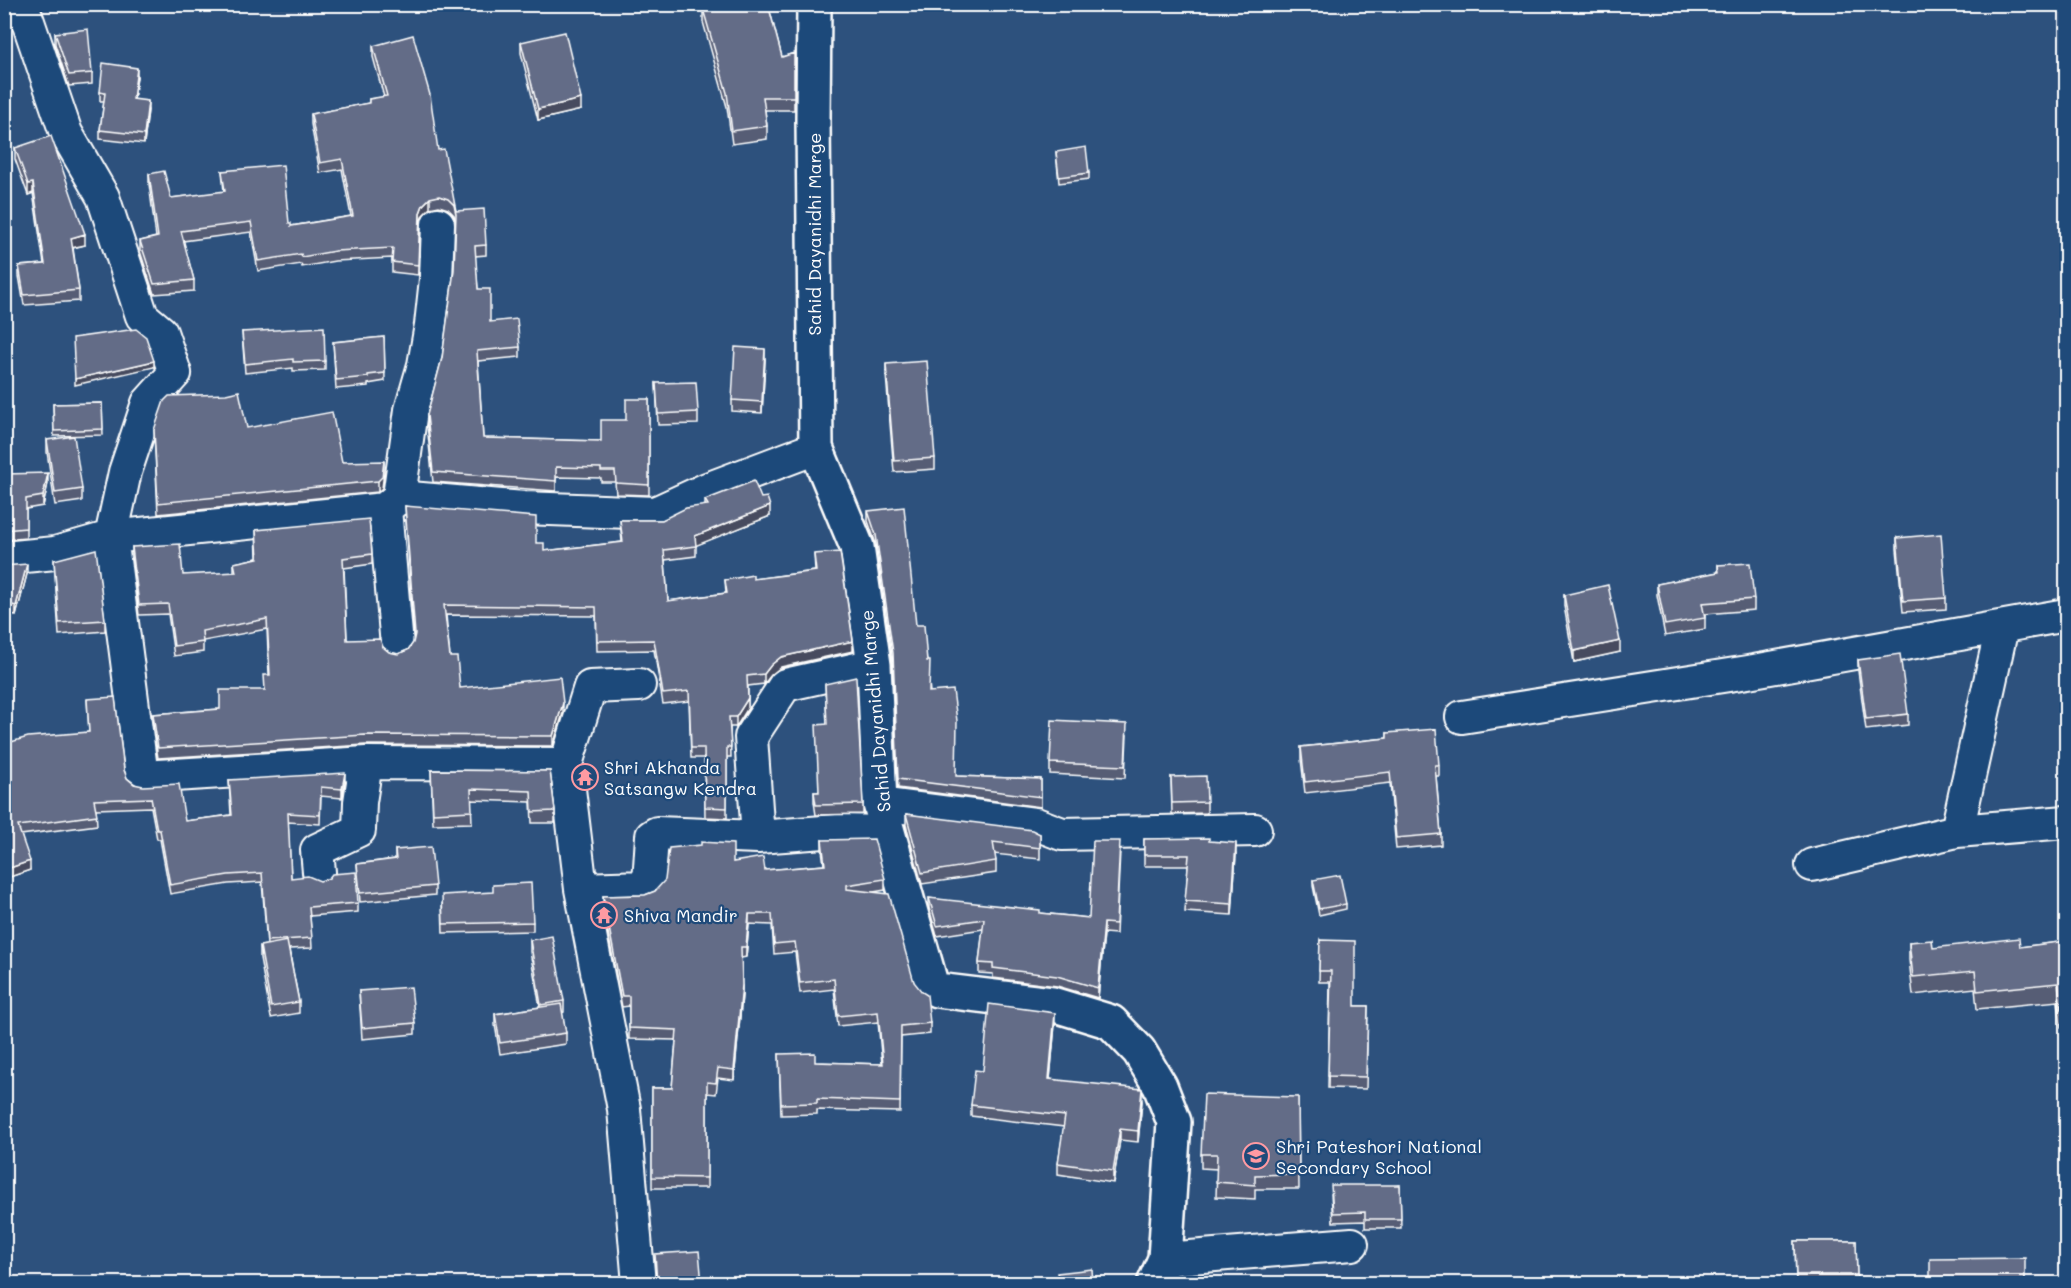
<svg xmlns="http://www.w3.org/2000/svg" width="2071" height="1288" font-family="Mali,sans-serif">
<rect width="100%" height="100%" fill="#2d517d"/>
<filter id="ink" filterUnits="userSpaceOnUse"><feTurbulence type="fractalNoise" baseFrequency=".0167" numOctaves="2"/><feDisplacementMap in="SourceGraphic" scale="12" xChannelSelector="R" yChannelSelector="G"/><feConvolveMatrix kernelMatrix="1 2 1 2 8 2 1 2 1" color-interpolation-filters="sRGB"/></filter>
<g filter="url(#ink)">
<g fill="none" stroke-linecap="round" stroke-linejoin="round">
<defs>
<path id="minor" d="M399 497 411 410 424 365 431 325 436 279 438 224
M385 509 397 646
M4 558 55 553 111 537 125 472 148 403 175 373 161 332 142 316 103 197 66 133 22 4
M1462 717 1748 672 2066 615
M566 764 590 687 639 685
M880 804 1036 824 1062 834 1255 830
M1957 831 2066 822
M758 837 837 831 887 832
M1812 865 1957 831 2002 627
M319 872 317 850 359 830 360 802 366 763
M581 889 644 887 649 883 652 836 657 833 758 837 751 737 785 685 874 665
M1165 1259 1352 1244
M639 1284 624 1109 581 889 566 764 366 763 142 777 111 537 385 509 399 497 524 508 655 513 707 489 816 448"/>
<path id="tertiary" d="M814 4 813 119 816 448 857 547 874 665 880 804 932 987 937 990 1052 1004 1111 1022 1139 1051 1160 1086 1174 1122 1165 1259 1154 1284"/>
</defs>
<!-- minor casing -->
<use href="#minor" stroke="#fff" stroke-width="36"/>
<!-- tertiary casing -->
<use href="#tertiary" stroke="#fff" stroke-width="38"/>
<!-- minor -->
<use href="#minor" stroke="#1f4a7a" stroke-width="32"/>
<!-- tertiary -->
<use href="#tertiary" stroke="#1f4a7a" stroke-width="33"/>
</g>
<!-- wall -->
<path fill="#565d74" stroke="#fff" stroke-width="1.5" d="M702 4H768L782 57 794 53V110H765L767 126V139L732 144 727 107 703 22V9Z
M55 33 92 73V84L69 86 55 44Z
M521 42 581 110 538 120 521 53Z
M373 46 438 150 456 211 486 245V255L475 256 478 289 490 322 520 347V357L478 361 483 438 601 441 626 420 649 399V495L616 494 615 482H601V478L556 477V491L433 482 427 425V415L442 358 454 270 456 223 454 215 448 209 439 206 430 208 423 215 420 223 418 275 392 272V258L335 261 302 267 301 264 258 271 251 232 183 241 194 280V291L154 294 140 251V241L156 237 149 184V174L171 198 224 192 222 171 291 226 351 216 342 169 320 173 311 124V114L369 103V99L384 97 373 57Z
M137 77 134 99 148 110 144 144 100 139V130L104 101H100V92Z
M15 148 85 245 73 248 79 290V301L24 305 19 276V266L44 264 33 193 28 195 15 159Z
M1056 152 1089 173V179L1059 183Z
M242 332 325 361V370L293 371V368L245 373Z
M384 337 385 381 368 384V386L336 389 333 342Z
M765 360 762 413 732 411V400Z
M886 364 935 458V469L894 472 886 375Z
M656 383 698 412V424L658 425Z
M102 403 103 435 54 436 53 404Z
M247 428 342 462 384 472 382 488 378 492 158 514 154 430Z
M47 440 82 489V501L55 505 47 452Z
M4 474 48 483 43 506 26 509V538L4 540Z
M761 498 770 516 696 545V556L665 560 668 601 726 593 725 580 753 579 815 571 814 554 853 651 781 667 771 675 764 684 748 686V708L736 727H730L731 757H727V818L705 817 704 758H691L689 701 663 704 654 650 597 651 596 616 446 615 450 657 460 688 563 713 553 746 365 745 158 758 153 724V714L220 709 265 690 269 675 267 629 203 641V652L174 656 168 614 139 615 132 557V547L183 575 234 573V563L257 558 256 530 372 554V564L344 568 347 640 383 647 389 652 398 654 408 650 413 643 414 638 405 506 536 543 544 551 622 542 620 520H662L705 506V500Z
M868 511 916 625 927 661 930 692 956 776 1041 779V807L898 788 893 662 876 544 868 521Z
M1897 538 1946 598V609L1903 612 1897 549Z
M54 560 105 620V631L59 635Z
M1718 565 1754 599V610L1705 614V629L1665 636 1657 595V584L1718 572Z
M4 566 27 574 16 616 4 613Z
M1564 595 1620 652 1574 662 1564 606Z
M1858 660 1908 714V725L1866 730 1858 671Z
M825 684 863 804V814L816 815 814 802V792H819L827 724Z
M87 699 124 770 127 778 185 821 231 815 229 780 345 782 342 798 321 796 320 824 288 822 291 878 358 903V912L310 916 312 948 289 949 299 1002V1013L271 1018 260 958V946L267 945 262 882 228 884 170 894 160 839H157L151 807 96 809 97 825 21 835 30 870 4 879V744L89 732Z
M1387 733 1439 765V776H1436L1441 834V845L1396 849 1390 783 1305 793 1301 759V747L1387 738Z
M1127 735 1125 778 1050 774V763Z
M431 770 550 771 555 811V823H532L531 802 471 800 472 823 433 824Z
M1171 777 1207 802V813L1172 814Z
M906 814 1040 834V859L994 854 996 861V873L922 884 906 825Z
M1144 839 1209 841 1236 854 1232 915 1185 912 1188 866H1144Z
M822 840 885 879V890L873 892 914 982 930 1023V1034L901 1037 900 1112 817 1110V1114L781 1115 779 1054 815 1062 882 1064 878 1022 838 1026 834 989 800 993 795 952 774 954 772 925 749 924 746 957 741 958 742 995 734 1080 718 1078 716 1094 707 1093V1188H652V1088H672L676 1040 629 1039V1006L622 1007 603 906V896L645 895 733 862 765 870 824 865 822 850Z
M395 850 435 886V895L360 902 357 864 395 859Z
M1120 851 1116 934 1104 933 1098 998 1057 986 993 978V974L979 973V963L983 929 937 936 929 908V898L1040 913 1089 918Z
M1313 880 1346 904V909L1319 915 1313 886Z
M442 904 533 922V931L443 933Z
M530 940 564 1001V1012L562 1013 566 1033V1044L500 1054 495 1025V1014L540 1007 530 952Z
M1320 940 1355 1006H1368L1366 1089 1328 1088 1330 982H1319Z
M2067 941V1027H2061L2058 1001 1977 1009 1975 988 1913 995 1909 960V942L1933 948 2020 947Z
M359 991 415 1023V1034L362 1039Z
M1055 1024 1050 1079 1142 1101 1138 1142 1120 1140 1113 1183 1058 1174V1163L1064 1127 971 1116V1105L983 1071Z
M1298 1097 1299 1189H1255V1199L1216 1197 1217 1169 1201 1168V1154Z
M1400 1185 1401 1228H1365V1221L1333 1222 1331 1194Z
M1795 1241H1856L1857 1284H1796Z"/>
<!-- shaded-wall -->
<path fill="#464c5e" stroke="#fff" stroke-width="1.5" d="M137 68V77L133 108V99Z
M581 99V110L538 120V109Z
M148 101V110L144 144V135Z
M33 183V193L28 195V184Z
M430 198V208L423 215 420 223 418 275 420 213 423 205Z
M85 234V245L71 248V238Z
M765 349V360L762 413V402Z
M154 361V367L75 385V379Z
M384 461V472L382 488 378 492V481Z
M48 473V483L43 506V496Z
M770 506V516L695 546V536Z
M27 564V574L16 616V606Z
M853 641V651L781 667 771 675 764 684V674L771 665 781 657Z
M1620 641V652L1574 662V651Z
M748 698V708L736 727V717Z
M563 703V713L553 746V736Z
M345 773V782L342 798V789Z
M1236 843V854L1232 915V904Z
M30 861V870L4 879V870Z
M749 914V924L746 957V947Z
M1104 923V933L1098 998V988Z
M742 985V995L734 1080V1070Z
M1055 1013V1024L1049 1090V1079Z
M1142 1089V1101L1138 1142V1131Z
M1120 1129V1140L1113 1183V1171Z"/>
<!-- building -->
<path fill="#646c87" stroke="#fff" stroke-width="1.5" d="M705 4H768L782 57 794 53V97H763L767 126 732 131 727 93 703 9 705 8Z
M88 29 92 73 69 75 55 33Z
M565 32 581 99 538 109 521 42Z
M413 35 430 95 438 150 444 149 456 211 484 209 486 245 475 246 478 289H490V322L517 319 520 347 477 351 483 438 601 441V420H626V399H649V485L616 483 615 471H601V468L556 467V481L433 472 427 415 442 358 454 270 456 214 454 205 448 199 439 196 430 198 423 205 420 213 418 265 392 262 393 248 335 251 302 257 301 254 258 261 251 222 181 231 194 280 154 284 140 241 158 237 149 174 164 171 171 198 225 191 222 171 283 165 289 223H291V226L353 216 342 159 320 163 311 114 369 103V99L387 96 373 46Z
M103 63 137 68 133 99 148 101 144 135 100 130 105 93 100 92Z
M51 136 85 234 71 238 79 290 24 295 19 266 45 264 33 183 28 184 15 148Z
M1086 147 1089 173 1059 177 1056 152Z
M324 327 325 361 293 362V359L245 364 242 332Z
M136 329 146 337 154 361 75 379 73 338Z
M384 337 385 373 368 375V377L336 380 333 342Z
M735 347 765 349 762 402 732 400Z
M927 361 935 458 894 461 886 364Z
M696 382 698 412 658 414 656 383Z
M239 391 247 428 332 412 342 462 384 461 382 477 378 481 158 503 154 430 164 401 169 396 226 394Z
M102 403 103 429 54 431 53 404Z
M74 436 82 489 55 493 47 440Z
M48 473 43 496 26 499V528L4 530V474Z
M754 481 761 498 767 497 770 506 695 536 696 546 664 550 668 601 727 593 725 580 753 575V579L816 571 814 554 840 552 853 641 781 657 771 665 764 674 747 676 748 698 736 717H729L731 747H727V808L705 807 704 748H691L689 691 663 694 654 640 597 641 596 607 444 605 450 657H457L460 688 560 677 563 703 553 736 365 735 158 748 153 714 220 709V690H265L264 675H270L267 619 202 631 203 642 174 646 168 604 139 605 132 547 180 544 183 575 236 572 234 563 258 558 256 530 369 519 372 554 343 558 347 640 380 639 383 647 389 652 398 654 408 650 413 643 415 634 405 506 536 517V543H544V551L623 542 620 520H662L686 508 708 505 705 500Z
M904 507 916 625H924L927 661H930L929 692 953 690 957 721 956 776 1041 779V797L898 779 893 653 876 535 868 511Z
M1941 534 1946 598 1903 601 1897 538Z
M96 549 105 620 59 623 54 560Z
M1750 563 1754 599 1702 603 1705 618 1665 625 1657 584 1719 572 1718 565Z
M27 564 16 606 4 603V566Z
M1608 585 1620 641 1574 651 1564 595Z
M1900 654 1908 714 1866 719 1858 660Z
M856 677 863 804 816 805 814 792H819L816 725 827 724 825 684Z
M115 697 124 770 127 778 134 784 143 786 179 784 185 821 232 815 229 780 345 773 342 789 321 787 320 815 288 813 291 878 308 876 320 881 329 878 332 874 356 872 358 903 309 907 312 938 267 941 262 873 228 875 170 885 160 830H157L151 798 94 800 97 815 18 826 30 861 4 870V744L28 737 89 732 87 699Z
M1052 720 1127 724 1125 766 1050 763Z
M1436 729 1439 765H1435L1441 834 1396 838 1390 772 1305 782 1301 747 1387 738V733Z
M431 770 550 771 555 811 532 812 531 791 471 789 472 811 433 813Z
M1206 776 1207 802 1172 803 1171 777Z
M906 814 1032 830 1040 834V848L993 842 996 861 922 873Z
M1209 838V841L1236 843 1232 904 1185 901 1189 855H1144V839Z
M874 839 885 879 847 885V889L889 894 914 982 922 992 927 995 930 1023 901 1026 900 1102 817 1099V1103L781 1104 779 1054 815 1053V1062L883 1064 878 1012 838 1016 834 979 800 983 795 942 774 944 772 914H749L746 947H741L742 985 734 1070 718 1068 716 1083 707 1082V1178L652 1177V1088H672L677 1030 629 1028V996H622L603 896 645 895 655 891 665 880 669 848 701 845V842L733 844V862L763 857 765 870 825 865 822 840Z
M1093 841H1120L1116 924 1104 923 1098 988 1057 976 993 968V964L979 963 984 919 937 926 929 898 1040 910V913L1089 918Z
M431 847 435 886 360 893 357 864 396 859 395 850Z
M1340 875 1346 904 1319 909 1313 880Z
M531 883 533 922 443 924 442 895 493 892V885Z
M552 936 564 1001 541 1005 530 940Z
M2019 938 2020 947 2067 941V1009H2061L2058 983 1977 991 1975 971 1913 977 1909 942 1932 940 1933 948Z
M1320 940 1355 941V1006H1368L1366 1077 1328 1076 1331 971H1319Z
M287 941 299 1002 271 1007 260 946Z
M411 987 415 1023 362 1028 359 991Z
M561 1004 566 1033 500 1043 495 1014Z
M989 1004 1055 1013 1049 1079 1142 1089 1138 1131 1120 1129 1113 1171 1058 1163 1065 1116 971 1105 975 1070 983 1071Z
M1204 1094 1298 1097 1299 1174 1255 1175V1185L1216 1182 1217 1154H1201Z
M1331 1185H1400L1401 1219H1365V1212L1333 1213Z
M1795 1241H1856L1857 1275H1796Z
M699 1251 702 1284H657L655 1254Z
M2025 1258V1284H1930V1259Z
M1092 1269 1093 1284H1059L1057 1273Z"/>
</g>
<!-- icons -->
<defs>
<symbol id="temple-ring" viewBox="-11 -11 22 22"><circle r="9.5" fill="#1f4a7a" stroke="#ff9aa2" stroke-width="1.5"/><path d="M0-6L5-2H3V0L6.5 2.5H4V6H1.5V3h-3V6H-4V2.5H-6.5L-3 0V-2H-5Z" fill="#ff9aa2"/></symbol>
<symbol id="school-ring" viewBox="-11 -11 22 22"><circle r="9.5" fill="#1f4a7a" stroke="#ff9aa2" stroke-width="1.5"/><path d="M0-5L7-2L0 1L-7-2ZM-4 1L0 2.5L4 1V4Q0 6-4 4Z" fill="#ff9aa2"/></symbol>
</defs>
<g fill-rule="evenodd">
<use href="#temple-ring" x="570" y="762" width="30" height="30"/>
<use href="#temple-ring" x="589" y="900" width="30" height="30"/>
<use href="#school-ring" x="1241" y="1141" width="30" height="30"/>
</g>
<g text-anchor="middle" dominant-baseline="central" stroke-width="4.5" stroke-linejoin="round" paint-order="stroke">
<!-- street labels -->
<g font-size="18" fill="#fff" stroke="#1f4a7a">
<text transform="translate(814 234) rotate(-90)">Sahid Dayanidhi Marge</text>
<text transform="translate(875 711) rotate(-95)">Sahid Dayanidhi Marge</text>
</g>
<!-- poi labels -->
<g font-size="18" fill="#fff" stroke="#1f4a7a" text-anchor="start">
<text x="604" y="767">Shri Akhanda<tspan x="604" dy="21">Satsangw Kendra</tspan></text>
<text x="624" y="915">Shiva Mandir</text>
<text x="1276" y="1146">Shri Pateshori National<tspan x="1276" dy="21">Secondary School</tspan></text>
</g>
</g>
<!-- margin -->
<rect width="2071" height="1288" fill="none" stroke="#1f4a7a" stroke-width="24"/>
<rect x="12" y="12" width="2047" height="1264" fill="none" stroke="#fff" stroke-width="2" filter="url(#ink)"/>
</svg>
